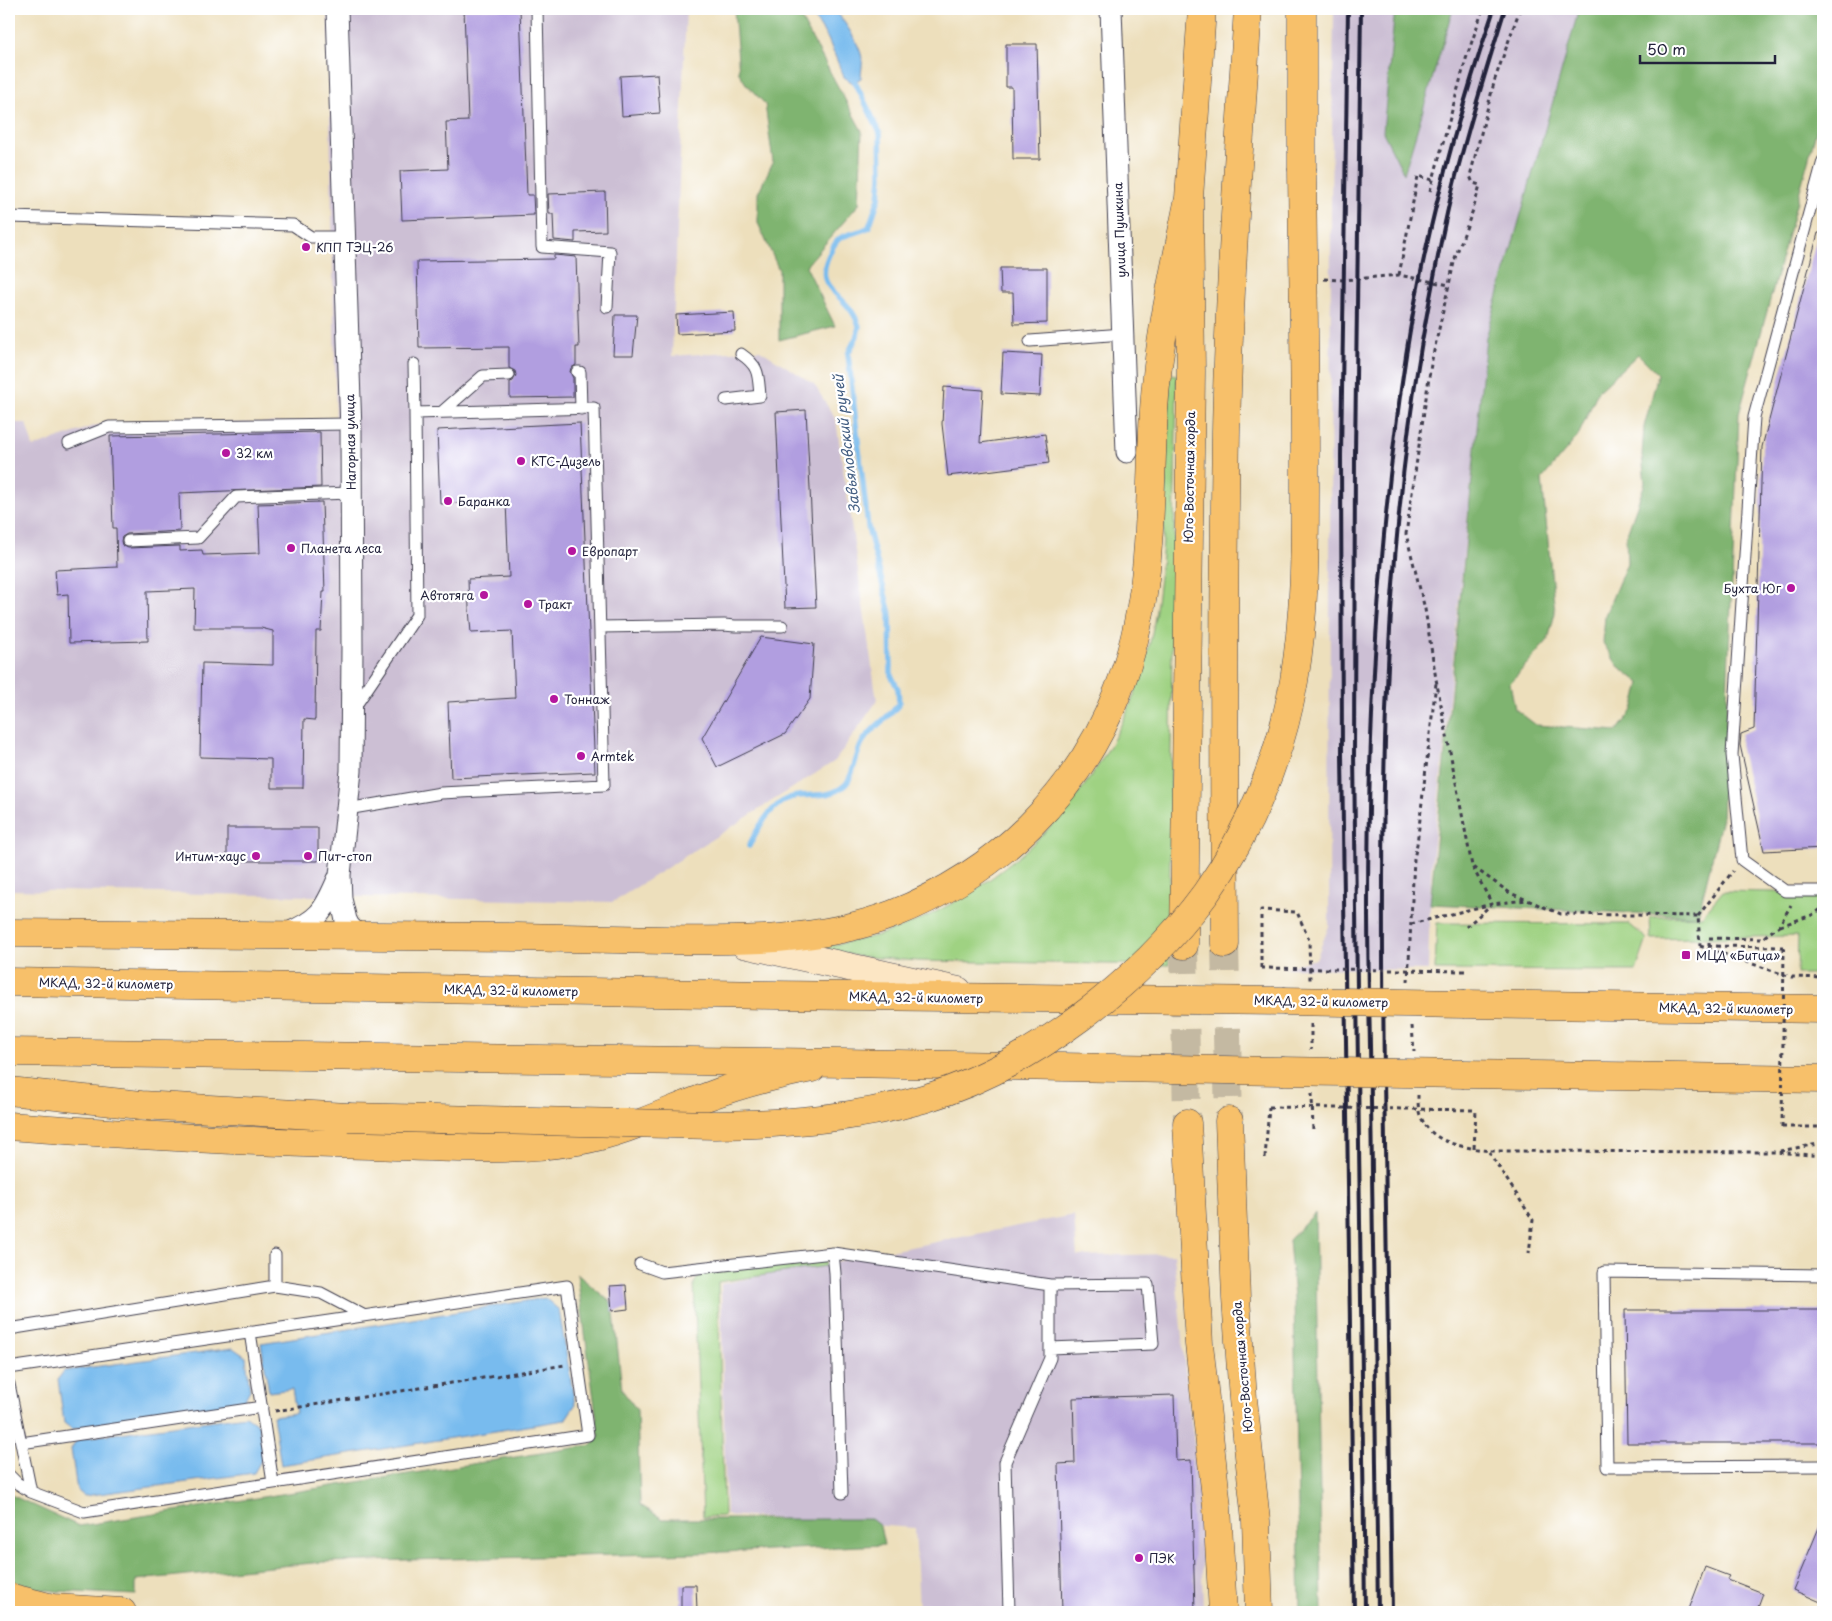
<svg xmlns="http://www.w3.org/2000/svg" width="1832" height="1621" font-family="'Playpen Sans',sans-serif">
<rect width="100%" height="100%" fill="#fff"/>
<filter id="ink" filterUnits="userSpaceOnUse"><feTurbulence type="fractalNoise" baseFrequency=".02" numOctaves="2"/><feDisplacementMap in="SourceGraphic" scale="10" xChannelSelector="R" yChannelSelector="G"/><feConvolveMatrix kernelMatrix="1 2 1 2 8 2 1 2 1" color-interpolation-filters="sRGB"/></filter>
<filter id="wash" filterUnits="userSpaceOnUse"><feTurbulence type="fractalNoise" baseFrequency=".0096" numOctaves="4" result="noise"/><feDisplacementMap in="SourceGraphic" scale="20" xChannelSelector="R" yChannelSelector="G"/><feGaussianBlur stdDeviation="1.12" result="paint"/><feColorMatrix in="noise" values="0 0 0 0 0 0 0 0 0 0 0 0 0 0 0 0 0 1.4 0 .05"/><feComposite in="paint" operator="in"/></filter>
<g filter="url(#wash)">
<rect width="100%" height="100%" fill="#eddfbc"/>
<!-- industrial -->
<path fill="#ccbfd4" d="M328 9H686L672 356 760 350 814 384 836 420 877 701 835 761 613 902 9 890V423H26L33 447 97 425 336 422Z
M1334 9H1395L1383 132 1404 173 1453 9H1579L1486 338 1431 872 1428 970 1283 968 1316 959 1329 926 1331 199Z
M1074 1215 1077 1256 1174 1254 1187 1390 1200 1489 1203 1612H929L919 1611 915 1528 726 1515 721 1284Z"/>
<!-- green -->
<path fill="#9fd282" stroke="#607a5e" d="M1172 374 1176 375 1177 378 1172 637 1169 965 917 961 856 956 820 947C849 942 878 937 905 926 1030 875 1128 763 1153 628 1168 545 1164 460 1170 376Z
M1723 891 1823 893V974H1797L1798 936 1651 939 1650 917 1702 916Z
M1437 923 1629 924 1647 939 1636 971 1435 970Z
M824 1257 826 1266 718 1282 724 1516 703 1517 694 1284 699 1275 715 1271Z"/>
<!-- forest -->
<path fill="#7fb470" stroke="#506b56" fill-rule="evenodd" d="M734 9H796L862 131 859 204 806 266 835 326 779 340V270L758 223V193L773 162 765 104 746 84 739 73Z
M1395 9H1453L1404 174 1383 132Z
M1579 9H1823V106L1739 414 1722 818 1698 916 1430 904 1486 338ZM1638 354 1658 374 1644 427 1642 455 1645 483 1626 536 1627 563 1605 615 1603 643 1618 666 1640 683 1633 710 1617 731 1536 725 1515 709 1510 683 1548 640 1555 613 1542 479 1578 436 1598 391Z
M1315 1213 1322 1612H1300L1294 1298 1289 1240Z
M577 1274 613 1304 622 1390 637 1410 640 1505 663 1519H871L880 1526 884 1545 700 1553 323 1562 136 1580V1595L55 1591 9 1585V1494L79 1526 592 1445 599 1436Z"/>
<!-- water -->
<path fill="#78bbee" stroke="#4d6e94" d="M809 9H834C843 19 860 44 862 58 863 64 861 71 861 78L853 83 844 77 828 39Z
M545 1298 559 1310 575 1405 565 1420 281 1465 273 1416 296 1413 292 1389 269 1392 261 1343Z
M233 1348 246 1357 250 1390 241 1406 72 1429 64 1423 58 1379 64 1371Z
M246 1416 259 1425 263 1457 254 1473 84 1496 77 1490 71 1449 77 1439Z"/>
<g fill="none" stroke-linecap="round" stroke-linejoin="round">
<!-- stream -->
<path stroke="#78bbee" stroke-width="5.5" d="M749 846C758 827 774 798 798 796 816 794 830 798 845 785 853 778 856 754 862 743 871 727 888 719 899 704L898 689 891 675 890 614 868 527 848 354 857 336 859 326C857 320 854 314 850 309 836 290 816 286 828 257 831 250 834 243 840 238 848 233 859 233 869 227L879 198 881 177 880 133 852 76"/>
</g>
<g id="blocks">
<!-- building -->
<path fill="#b19ee0" d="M464 9H520L527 195H533L534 215 402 220 400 171 448 169 446 122 468 121Z
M1006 44H1037L1040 159H1013L1012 87H1006Z
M657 74 660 113 622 116 620 76Z
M605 192 606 231 575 232V242L554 240 553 214H549L548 194Z
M1818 233H1823V848L1764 851 1740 745 1741 734 1754 729 1762 447Z
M554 255 576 257 579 347H576V365L571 368 570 372 573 378V397L510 398V382L513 381 516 375 515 371 509 368V347L419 348 417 261 554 259Z
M1000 268H1047V323L1014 324 1013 293H1001Z
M734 312 735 331 677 334 676 315Z
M615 315H637L633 355H613Z
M1003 353 1042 355 1040 396 1001 394Z
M944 387 983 390 980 443 1045 434 1049 463 948 476 942 424Z
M806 410 816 607 785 608 776 412Z
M580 423 595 772 451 778 448 702 515 698 512 631 471 633 469 609 468 579 509 577 506 501 440 504 437 430Z
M320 432 321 487 179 493 180 531 127 534 122 537 121 541 122 545 128 548 180 546V551L202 550 203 555 260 553 258 504 322 502 325 592H323L321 631H316L315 720 304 719 303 788H271V759L200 757 202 663 273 665V631L261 628H194L195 589 147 591 148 641 69 643 68 594 57 595 55 570 117 567 116 528H113L110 436Z
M761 637 814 644 810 699 785 734 717 767 702 738Z
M227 828H318V861H227Z
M626 1285 628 1309 612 1311 610 1286Z
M1625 1310H1823V1443H1627Z
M1174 1395 1176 1461 1191 1460 1195 1612H1062L1058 1464 1075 1463 1073 1398Z
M1823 1518V1603L1793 1590Z
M1705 1567 1729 1576 1727 1579 1763 1593 1756 1612H1688Z
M681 1585H696L697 1610H681Z"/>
</g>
</g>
<g filter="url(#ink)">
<use href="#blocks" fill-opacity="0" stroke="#403e4e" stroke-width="1"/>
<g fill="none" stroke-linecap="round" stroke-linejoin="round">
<!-- primary-tunnel -->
<path stroke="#c4b9a2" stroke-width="28" stroke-dasharray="28 14" stroke-linecap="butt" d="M1225 944 1229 1121
M1184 945 1187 1123"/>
<defs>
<path id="lane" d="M537 9 542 247 610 252 607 307
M1823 161 1754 417 1732 755 1742 860 1785 891H1823
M9 217 293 225 311 237H344
M1030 341 1123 334
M414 364 415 413
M577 372H580L581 409
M726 400 760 396C758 375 760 367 741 354
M442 412 483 376 509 375
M69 443 109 427 350 424
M128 541 198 538 236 497 351 493
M600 627 724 625 735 626H782
M347 809 441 793 604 785 594 408 415 413 417 615 354 708
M833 1253 835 1273 842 1493
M640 1264 662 1272 833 1253 1050 1285 1148 1284 1153 1344 1050 1348
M1823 1275 1604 1272 1607 1467 1823 1466
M275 1286V1255
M9 1329 275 1286 321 1293 363 1315
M250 1332 273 1483
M9 1368 567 1286 588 1435 84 1512 31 1492 9 1384
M21 1443 262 1407
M9 1475 17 1483 31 1492
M1009 1612 1005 1462 1050 1358V1285"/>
<path id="street" d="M337 9 351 431 352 649 351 771 340 875 341 899 346 920 349 926 355 932 366 935
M1111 9 1127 452
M286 934C319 920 324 912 338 879"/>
<path id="secondary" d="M744 944 958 991"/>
<path id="primary" d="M1302 168V9
M9 933C178 934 347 935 517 937 566 938 614 939 663 940 740 941 820 942 893 914 997 873 1078 795 1118 691 1155 596 1148 508 1154 410 1158 339 1175 268 1189 198
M1225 944C1224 773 1223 602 1226 431 1229 290 1239 150 1248 9
M1184 945 1191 371 1189 198 1202 9
M9 1091 141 1105 348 1117
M1229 1121 1236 1298 1243 1399 1256 1521 1259 1612
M1187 1123 1199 1344 1217 1507 1223 1612
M9 1126C129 1135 249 1142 369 1145 438 1147 509 1153 578 1141 623 1133 663 1113 706 1097 740 1084 776 1075 812 1068
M9 1597 53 1608 122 1612"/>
<path id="highway" d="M9 982 774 995 1283 1001
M1465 1004 1823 1009
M9 1052 844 1063 1281 1071
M1464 1074 1823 1079"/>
</defs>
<!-- lane casing -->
<use href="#lane" stroke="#403e4e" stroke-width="13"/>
<!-- street casing -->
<use href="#street" stroke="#403e4e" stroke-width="23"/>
<!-- secondary casing -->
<use href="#secondary" stroke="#403e4e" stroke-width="29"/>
<!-- primary casing -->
<use href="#primary" stroke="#403e4e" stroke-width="29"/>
<!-- highway casing -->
<use href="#highway" stroke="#403e4e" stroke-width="29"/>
<!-- path -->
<path stroke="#403e4e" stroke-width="3" stroke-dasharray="4 4" stroke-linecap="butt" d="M1520 9 1495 79 1470 176 1473 183 1480 185 1473 210 1455 258 1431 364 1406 534 1425 609 1436 679 1472 866 1510 893 1561 914 1698 916 1700 946
M1430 191 1466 59 1483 9
M1399 275 1418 176 1433 180
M1324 279 1343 280 1399 275 1449 285
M1698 916 1733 871
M1411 924 1492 904 1526 900
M1780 926 1812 915 1823 908
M1466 927 1492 904 1472 866
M1700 946 1791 977 1823 978
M1708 946 1784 947
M1709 946V938L1761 939 1779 926 1791 905
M1261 968V910L1297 912 1309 940 1310 980
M1408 982 1414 859 1417 844 1436 683
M1311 1024V1050
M1412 1026 1414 1052
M1312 1093 1313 1133
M1418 1095C1418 1101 1418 1110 1420 1115 1432 1145 1462 1146 1489 1151L1775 1152 1823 1156
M1782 1127H1823
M1474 1148 1476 1110
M1780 1151 1823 1143
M1489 1152 1533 1220 1529 1253
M1265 1158 1269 1107
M275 1411 565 1365"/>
<!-- lane -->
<use href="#lane" stroke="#fff" stroke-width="11"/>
<!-- street -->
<use href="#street" stroke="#fff" stroke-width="21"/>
<!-- secondary -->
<use href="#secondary" stroke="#fce6c4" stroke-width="28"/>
<!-- primary -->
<use href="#primary" stroke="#f7c06b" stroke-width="28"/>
<!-- highway -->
<use href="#highway" stroke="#f7c06b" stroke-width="28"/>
<!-- rail -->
<path stroke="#22223b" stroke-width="4" d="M1348 9 1341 455 1342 756 1354 1612
M1361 9 1355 453 1354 755 1365 1612
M1378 1612C1375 1442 1373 1271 1371 1100 1370 1035 1368 970 1368 905 1368 722 1378 536 1406 355 1424 237 1456 121 1494 9
M1392 1612C1389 1434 1387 1255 1384 1076 1381 833 1380 588 1421 347 1430 297 1439 246 1451 196 1466 133 1486 71 1505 9"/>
<defs>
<path id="primary-bridge" d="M348 1117 714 1125C784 1124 855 1119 923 1099 1029 1068 1141 982 1206 893 1250 831 1281 756 1294 681 1306 610 1305 537 1305 465 1305 366 1303 267 1302 168"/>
<path id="highway-bridge" d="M1283 1001 1465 1004
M1281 1071 1464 1074"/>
</defs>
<!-- primary-bridge casing -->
<use href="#primary-bridge" stroke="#403e4e" stroke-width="29" stroke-linecap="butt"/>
<!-- highway-bridge casing -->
<use href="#highway-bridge" stroke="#403e4e" stroke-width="29" stroke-linecap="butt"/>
<!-- path-bridge -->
<path stroke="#403e4e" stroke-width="3" stroke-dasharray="4 4" stroke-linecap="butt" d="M1261 968 1465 971
M1269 1107 1476 1110
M1782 1127 1784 947"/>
<!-- primary-bridge -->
<use href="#primary-bridge" stroke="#f7c06b" stroke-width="28"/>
<!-- highway-bridge -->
<use href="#highway-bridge" stroke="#f7c06b" stroke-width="28"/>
</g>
</g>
<!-- markers -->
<g fill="#b5179e" stroke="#fff" stroke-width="2">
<circle cx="306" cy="247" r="5"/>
<circle cx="226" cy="453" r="5"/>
<circle cx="521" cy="461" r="5"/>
<circle cx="448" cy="501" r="5"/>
<circle cx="291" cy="548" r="5"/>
<circle cx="572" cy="551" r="5"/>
<circle cx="1791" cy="588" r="5"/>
<circle cx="484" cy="595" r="5"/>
<circle cx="528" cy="604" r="5"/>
<circle cx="554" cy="699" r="5"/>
<circle cx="581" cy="756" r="5"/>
<circle cx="256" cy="856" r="5"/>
<circle cx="308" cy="856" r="5"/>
<rect x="1681" y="950" width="10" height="10" rx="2.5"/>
<circle cx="1139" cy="1558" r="5"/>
</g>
<g text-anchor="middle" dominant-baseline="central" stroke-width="4.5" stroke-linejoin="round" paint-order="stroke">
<!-- street labels -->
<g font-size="12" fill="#22223b" stroke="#fff">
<text transform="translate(1119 230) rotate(-92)">улица Пушкина</text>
<text transform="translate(350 442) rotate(-91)">Нагорная улица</text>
<text transform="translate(1189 477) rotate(-89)">Юго-Восточная хорда</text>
<text transform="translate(106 983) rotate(1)">МКАД, 32-й километр</text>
<text transform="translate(511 990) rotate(1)">МКАД, 32-й километр</text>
<text transform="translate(916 997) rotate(1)">МКАД, 32-й километр</text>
<text transform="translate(1321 1001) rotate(1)">МКАД, 32-й километр</text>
<text transform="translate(1726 1008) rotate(1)">МКАД, 32-й километр</text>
<text transform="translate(1242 1367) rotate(-95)">Юго-Восточная хорда</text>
</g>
<!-- poi labels -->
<g font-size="12" fill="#22223b" stroke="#fff" text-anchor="start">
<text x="316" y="247">КПП ТЭЦ-26</text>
<text x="236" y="453">32 км</text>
<text x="531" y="461">КТС-Дизель</text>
<text x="458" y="501">Баранка</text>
<text x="301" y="548">Планета леса</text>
<text x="582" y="551">Европарт</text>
<text x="1781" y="588" text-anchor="end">Бухта Юг</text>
<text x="474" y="595" text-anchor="end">Автотяга</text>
<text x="538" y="604">Тракт</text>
<text x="564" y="699">Тоннаж</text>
<text x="591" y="756">Armtek</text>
<text x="246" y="856" text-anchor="end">Интим-хаус</text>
<text x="318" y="856">Пит-стоп</text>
<text x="1696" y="955">МЦД «Битца»</text>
<text x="1149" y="1558">ПЭК</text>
</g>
<!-- water labels -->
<g font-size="14" font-style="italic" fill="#445f83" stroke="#fff">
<text transform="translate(846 444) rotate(-97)">Завьяловский ручей</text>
</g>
</g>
<!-- margin -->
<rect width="1832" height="1621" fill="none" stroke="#fff" stroke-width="30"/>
<!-- scale -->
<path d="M1640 55v8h135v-8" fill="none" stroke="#22223b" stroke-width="2.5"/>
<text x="1647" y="55" font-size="15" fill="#22223b" stroke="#ffffff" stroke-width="4" paint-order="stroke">50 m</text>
</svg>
